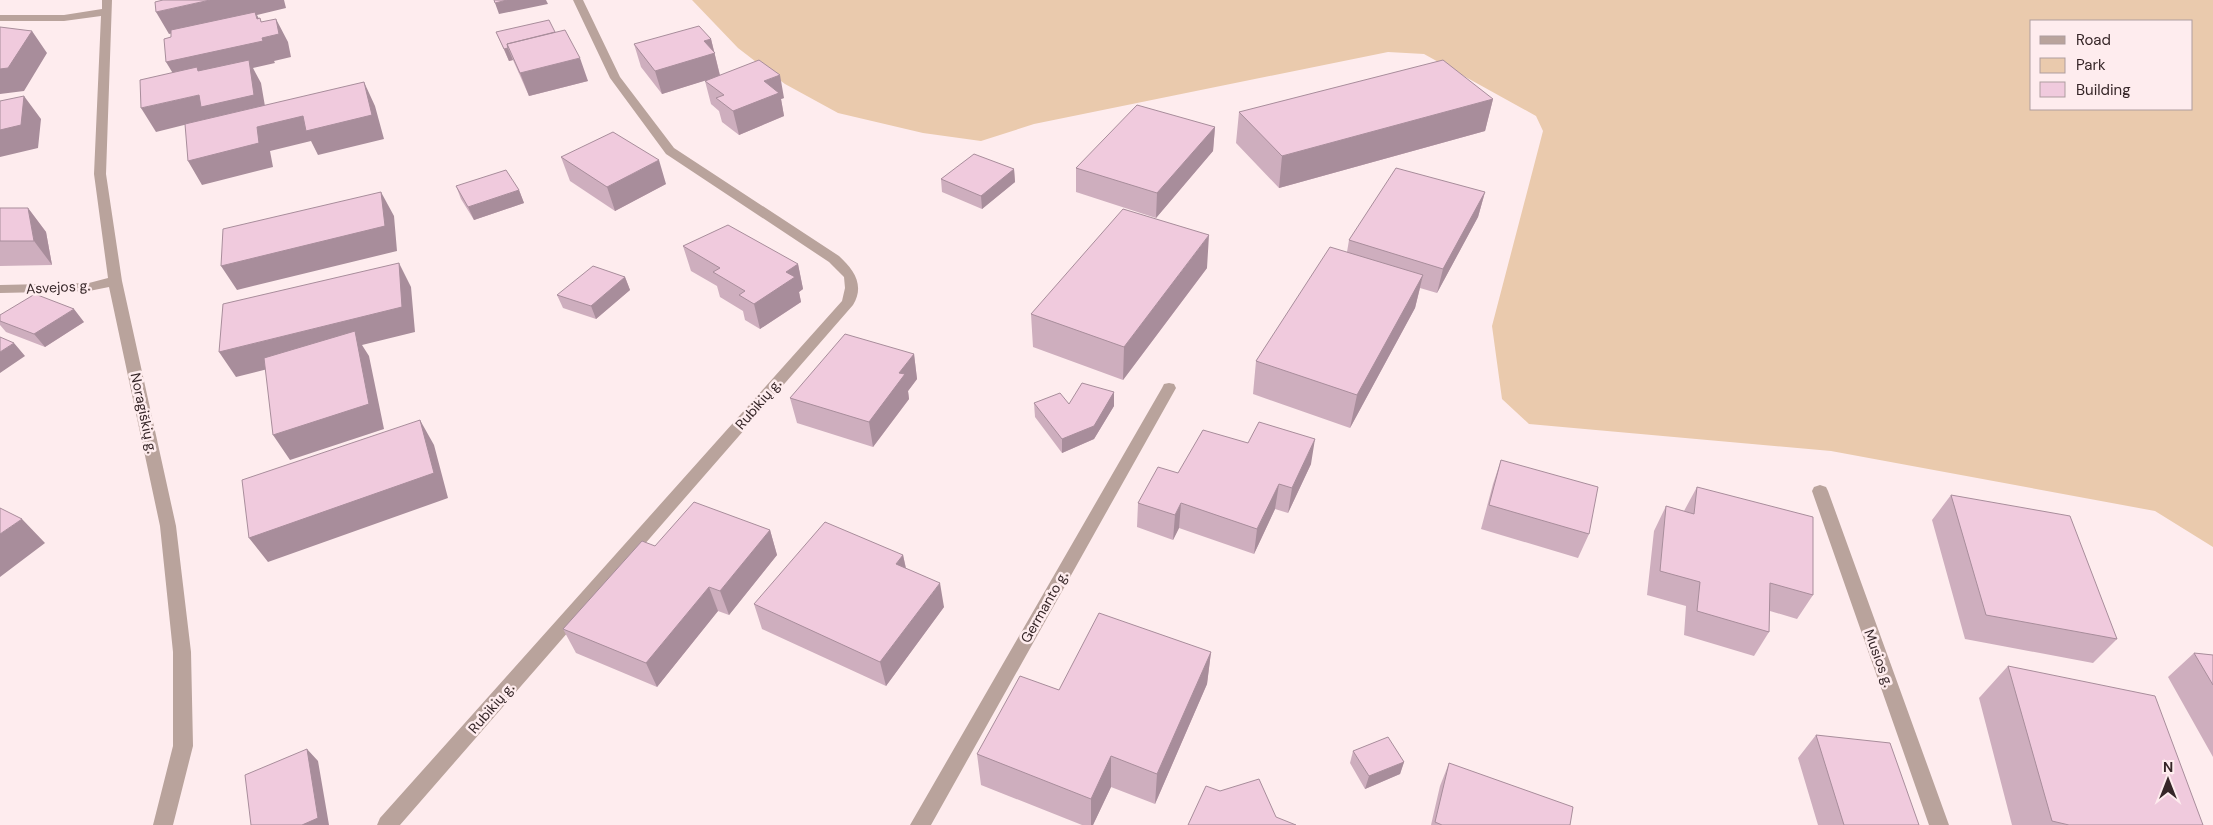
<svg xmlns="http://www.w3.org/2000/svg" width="2213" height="825" font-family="'DM Sans',sans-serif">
<rect width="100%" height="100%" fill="#feecee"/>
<!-- green -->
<path fill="#eacaad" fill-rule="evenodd" d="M692 0H2213V547L2155 511 1831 451 1529 424 1502 399 1492 326 1543 131 1536 116 1424 54 1388 52 1034 124 981 141 923 133 838 113 785 84 738 48ZM2032 21H2192V109H2032Z"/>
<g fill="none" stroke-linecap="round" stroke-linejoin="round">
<!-- street -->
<path fill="#b9a39c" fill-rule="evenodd" d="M102 0H112L106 174 122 281 176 526 191 652 193 746 173 825H153L173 746V652L160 526 109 287 89 291 0 293V285L89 283 108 278 94 174 101 16 64 21H0V15H64L102 9Z
M573 0H583L620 77 674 148 839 256C854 270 865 285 853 305L400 825H377L380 818 842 301 845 288 844 277 829 262 666 154 610 78Z
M1169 383 1174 384 1176 388 931 825H910L1162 388 1164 384Z
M1820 485 1826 487 1828 491 1949 825H1929L1812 491 1814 487Z"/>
</g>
<!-- wall -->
<path fill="#ceaebe" d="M496 32H555L588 81 529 96 513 60 509 61Z
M711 39 720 75 784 98 781 99 784 116 739 135 722 122 719 111 711 104 705 81 706 80 662 94 641 67 634 44Z
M1493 99 1485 131 1279 188 1236 143 1239 112Z
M1215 127 1213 151 1156 218 1076 192V168Z
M561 157 666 184 615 211 570 181Z
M1014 169 1015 182 982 209 942 192 941 179Z
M456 186 519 190 524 203 474 220 461 199Z
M1485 192 1478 217 1437 293 1420 288 1415 308 1350 428 1253 394 1256 361 1347 252 1349 240Z
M0 208H28L46 232 52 265 0 266Z
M683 246 798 264 803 289 799 292 801 302 760 329 745 320 743 311 720 297 717 286 691 271Z
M1207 268 1123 380 1033 347 1031 314Z
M625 277 630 290 596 319 563 308 557 295Z
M0 315 84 322 45 347 6 332 0 325Z
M914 354 917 379 908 391 909 399 873 447 797 423 790 398Z
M1034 403 1069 404 1114 406 1094 439 1062 453 1035 417Z
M1501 460 1589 534 1578 558 1481 529 1493 484Z
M1311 464 1288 513 1275 509 1254 554 1179 528 1173 540 1137 527 1138 503 1178 473Z
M1697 487 1813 595 1797 619 1770 611 1769 632 1754 656 1684 635 1686 606 1647 595 1654 531 1666 506 1684 511Z
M1951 495 2117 639 2093 663 1965 639 1932 520Z
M770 530 777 555 729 615 718 611 657 687 576 653 563 629 655 546Z
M903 555 906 568 944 607 886 686 762 629 754 604Z
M1211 652 1207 684 1155 804 1111 787 1093 825H1082L981 785 977 754 1059 690Z
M2194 653 2213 655V757L2168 677Z
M2008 666 2203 825H2012L1979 698Z
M1816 735 1919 825H1818L1798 758Z
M1353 751 1404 762 1400 774 1365 789 1350 763Z
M1449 763 1570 825H1431L1440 786Z"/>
<!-- shaded-wall -->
<path fill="#a88d9b" d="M210 0H284L286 8 257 15 267 34 260 18 269 37 276 19 288 42 291 57 274 61 275 63 253 68 261 83 267 118 208 119 156 132 141 108 199 95H254L180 85 166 62 257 19 256 15 169 34 156 12Z
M507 0H546L548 4 499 14 495 3Z
M32 31 47 53 24 91 0 94V69Z
M711 39 720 76 662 94 655 71 704 41Z
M508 48 513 60 509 61 504 49Z
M580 58 588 81 529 96 520 73Z
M780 75 784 98 781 99 784 116 739 135 733 111 764 81Z
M364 82 375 106 384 139 318 155 311 141 270 151 273 167 202 185 188 161 257 127Z
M24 96 41 119 38 148 0 157V130Z
M1493 99 1485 131 1279 188 1282 156Z
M1215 127 1213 151 1156 218 1157 193Z
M659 160 666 184 615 211 607 187Z
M1014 169 1015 182 982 209 981 196Z
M519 190 524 203 474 220 468 207Z
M381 192 394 216 397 251 237 290 221 266Z
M1485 192 1478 217 1437 293 1443 269Z
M28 208 46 232 52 265 34 241Z
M1209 235 1207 268 1123 380 1124 347Z
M399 263 411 287 415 332 362 345 369 356 384 429 290 460 273 435 358 346 236 377 219 352Z
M798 264 803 289 799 292 801 302 760 329 754 304 786 272Z
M1423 275 1415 308 1350 428 1357 395Z
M625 277 630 290 596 319 591 306Z
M74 309 84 322 45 347 34 334Z
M14 343 25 356 0 373V352Z
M914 354 917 379 908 391 909 399 873 447 869 422 899 373Z
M1114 392V406L1094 439 1062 453V439Z
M420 420 434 445 448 498 268 562 249 538Z
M1315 439 1311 464 1288 513 1292 488Z
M1279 484 1275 509 1254 554 1257 529Z
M1181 503 1179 528 1173 540 1175 515Z
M22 519 45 543 0 577V534Z
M770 530 777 555 729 615 720 591Z
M903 555 908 579 896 564Z
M940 583 944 607 886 686 880 662Z
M709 587 718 611 657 687 646 663Z
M1211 652 1207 684 1155 804 1157 774Z
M307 749 318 761 329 825H302Z
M1111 756V787L1093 825H1091V799Z
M1404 762 1400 774 1365 789 1369 776Z"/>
<!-- building -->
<path fill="#f0cadd" stroke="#a88d9b" d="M163 0H210L156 12 155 2Z
M494 0H507L495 3Z
M255 12 257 19 260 18 261 22 276 19 279 34 262 38 263 41 166 62 164 39 171 37V30Z
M549 20 555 32 507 44 508 48 504 49 496 32Z
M699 26 711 39 704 41 715 53 655 71 634 44Z
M0 27 32 31 8 68 0 69Z
M565 30 580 58 520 73 507 44Z
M249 60 254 95 201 107 199 95 141 108 140 80 197 67 198 71Z
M759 60 780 75 764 81 779 93 733 111 716 98 724 95 705 81Z
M1443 60 1493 99 1282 156 1239 112Z
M364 82 372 115 306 131 303 116 257 127 259 143 188 161 185 124Z
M24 96 21 125 0 130V101Z
M1137 105 1215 127 1157 193 1076 168Z
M613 132 659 160 607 187 561 157Z
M974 154 1014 169 981 196 941 179Z
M1396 168 1485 192 1443 269 1349 240Z
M506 170 519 190 468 207 456 186Z
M381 192 385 226 221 266 223 229Z
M0 208H28L34 241H0Z
M1123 209 1209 235 1124 347 1031 314Z
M728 225 798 264 786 272 795 277 754 304 739 295 745 291 713 272 720 268 683 246Z
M1330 247 1423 275 1357 395 1256 361Z
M399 263 402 307 219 352 223 304Z
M593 266 625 277 591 306 557 295Z
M35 294 74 309 34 334 0 321V315Z
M355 331 369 404 273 435 264 358Z
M845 334 914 354 899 373 905 374 869 422 790 398Z
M0 337 14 343 0 352Z
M1082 383 1114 392 1094 426 1062 439 1034 403 1060 393 1069 404Z
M420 420 434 473 249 538 242 480Z
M1259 422 1315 439 1292 488 1279 484 1257 529 1181 503 1175 515 1138 503 1158 467 1178 473 1203 430 1248 443Z
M1501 460 1598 487 1589 534 1489 505Z
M1697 487 1813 517V595L1770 583 1769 632 1697 611 1700 582 1660 571 1666 506 1694 514Z
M1951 495 2070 516 2117 639 1986 615Z
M694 502 770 530 720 591 709 587 646 663 563 629 642 541 655 546Z
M0 508 22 519 0 534Z
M825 522 903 555 896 564 940 583 880 662 754 604Z
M1099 613 1211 652 1157 774 1111 756 1091 799 977 754 1020 676 1059 690Z
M2194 653 2213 655V685Z
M2008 666 2155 696 2203 825H2069L2052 821Z
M1816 735 1890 743 1919 825H1844Z
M1388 737 1404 762 1369 776 1353 751Z
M307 749 318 818 302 825H251L245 775Z
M1449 763 1573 807 1570 825H1442L1435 822Z
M1259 779 1276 817 1296 825H1188L1206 786 1220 791Z"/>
<g text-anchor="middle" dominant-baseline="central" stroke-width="5" stroke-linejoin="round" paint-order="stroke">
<!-- street labels -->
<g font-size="14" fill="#362628" stroke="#feecee">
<text transform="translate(58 287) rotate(-3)">Asvejos g.</text>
<text transform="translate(758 404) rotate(-49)">Rubikių g.</text>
<text transform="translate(144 413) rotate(78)">Noragiškių g.</text>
<text transform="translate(1044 607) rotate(-60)">Germanto g.</text>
<text transform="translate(1879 658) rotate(70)">Musios g.</text>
<text transform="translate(491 708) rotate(-49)">Rubikių g.</text>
</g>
</g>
<!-- legend -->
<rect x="2030" y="20" width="162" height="90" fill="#feecee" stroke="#ae9d9f"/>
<rect x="2040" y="36" width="25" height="8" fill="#b9a39c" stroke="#ae9d9f"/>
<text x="2076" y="45" font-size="15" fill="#362628">Road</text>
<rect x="2040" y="58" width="25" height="15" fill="#eacaad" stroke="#ae9d9f"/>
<text x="2076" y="70" font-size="15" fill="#362628">Park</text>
<rect x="2040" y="82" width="25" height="15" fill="#f0cadd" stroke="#ae9d9f"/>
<text x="2076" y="95" font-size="15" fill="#362628">Building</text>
<!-- north arrow -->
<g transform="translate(2168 780)" stroke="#feecee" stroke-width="4" paint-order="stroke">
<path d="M0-4L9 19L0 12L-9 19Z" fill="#362628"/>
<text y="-8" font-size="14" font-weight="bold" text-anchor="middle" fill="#362628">N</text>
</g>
</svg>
